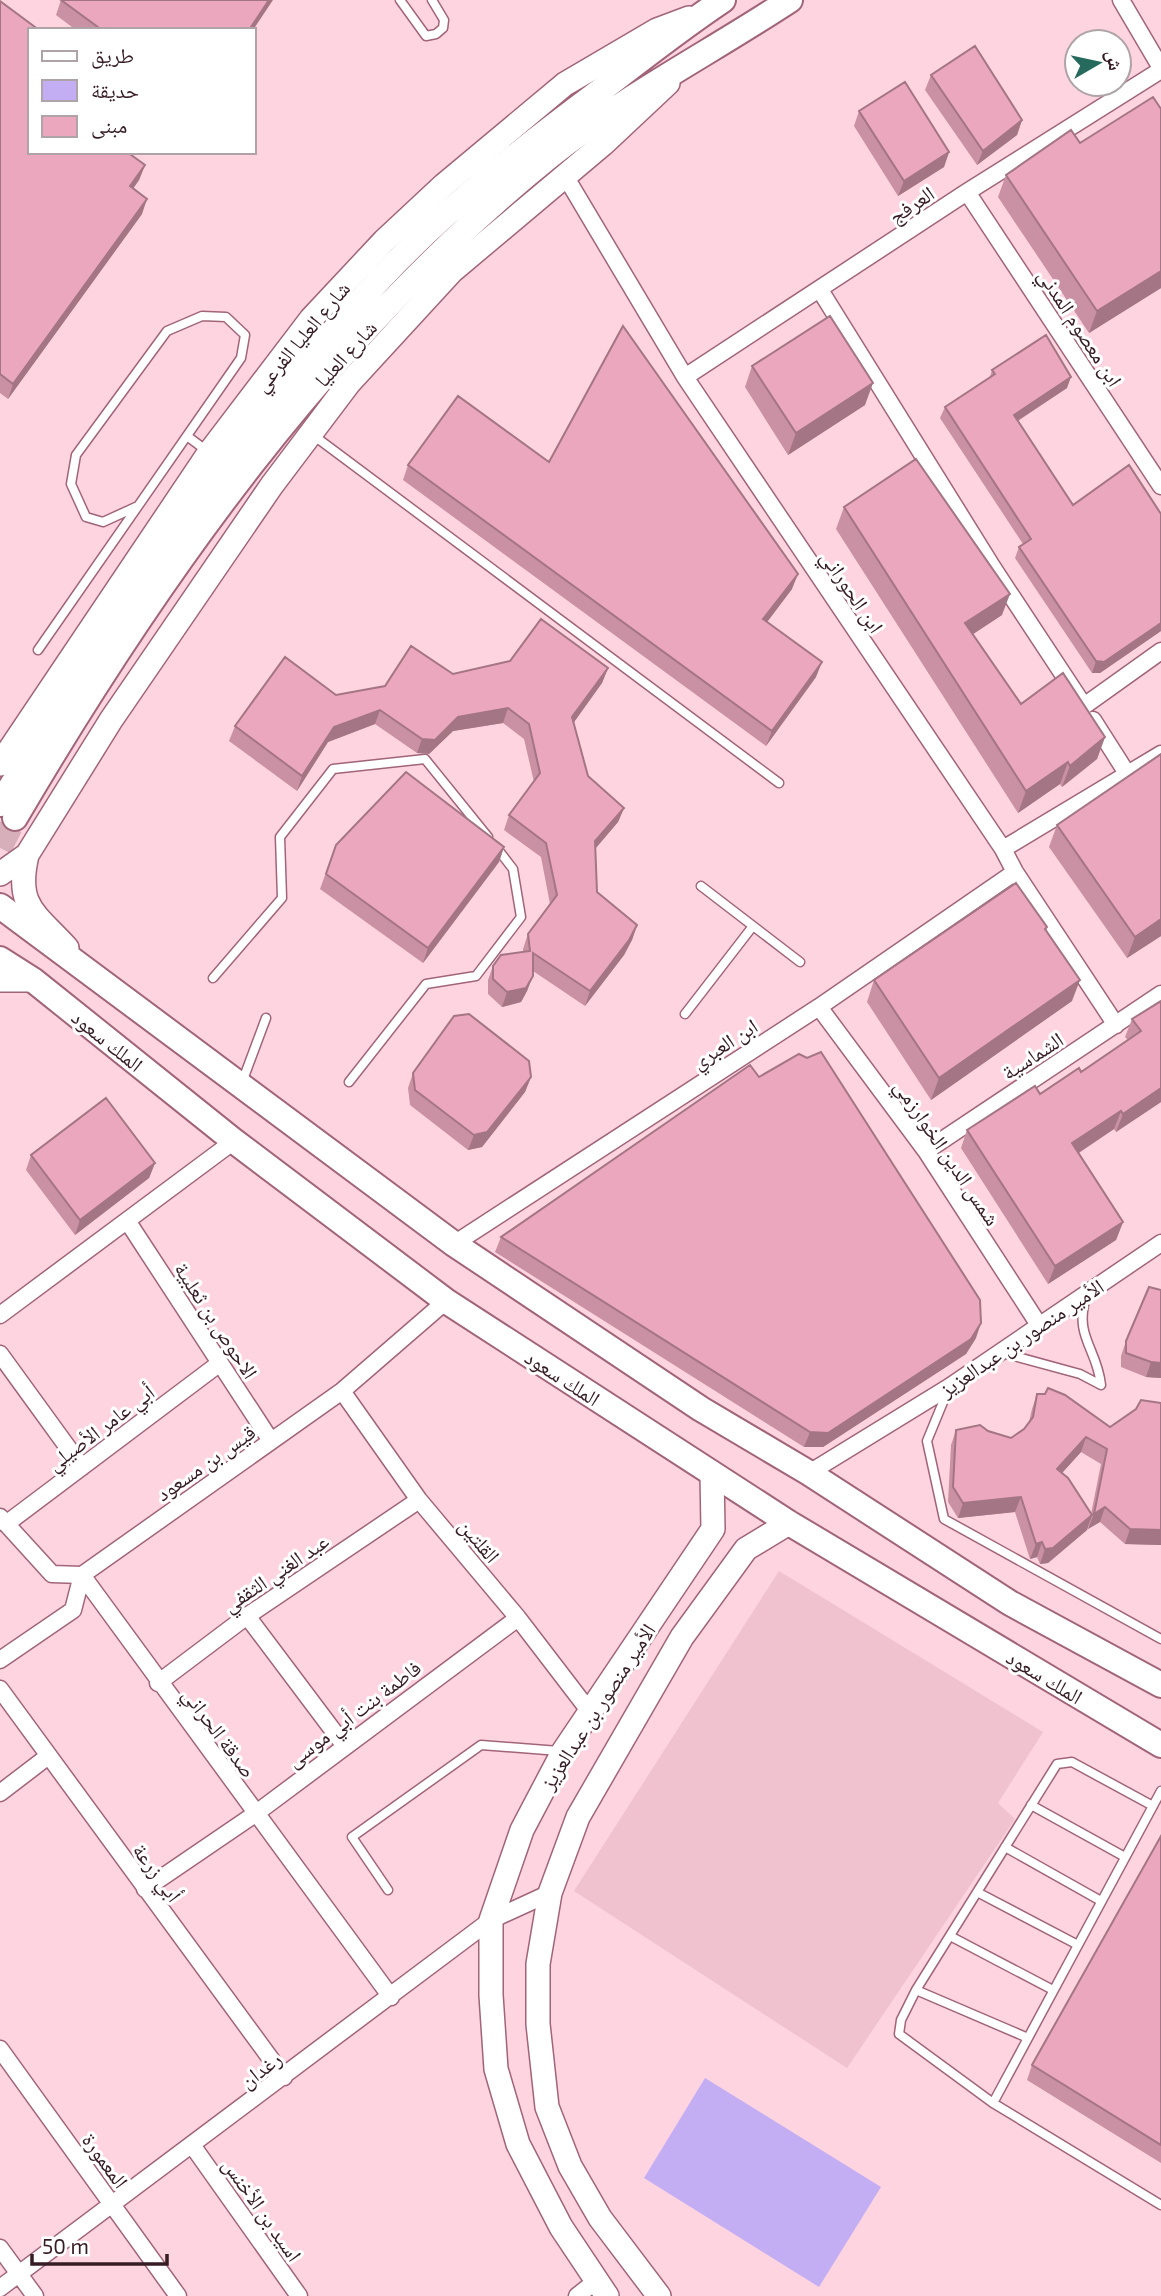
<svg xmlns="http://www.w3.org/2000/svg" width="1161" height="2296" font-family="'Exo 2','Noto Naskh Arabic',sans-serif">
<rect width="100%" height="100%" fill="#fed4e0"/>
<!-- built -->
<path fill="#f0c2d0" d="M779 1571 1043 1732 998 1803 1015 1819 847 2068 574 1891Z"/>
<!-- green -->
<path fill="#c3aef4" d="M705 2078 881 2187 819 2287 644 2178Z"/>
<g fill="none" stroke-linecap="round" stroke-linejoin="round">
<!-- primary-tunnel -->
<path stroke="#d6afbb" stroke-width="24" stroke-dasharray="24 12" stroke-linecap="butt" d="M0 848 15 818"/>
<defs>
<path id="lane" d="M400 0 426 36 436 34 443 28 444 20 432 0
M313 435 779 783
M187 436 207 451
M38 650 241 358 245 335 226 317 202 316 167 331 76 455 71 484 86 517 103 522 138 506
M701 886 800 962
M213 978 282 898 280 837 333 769 425 759 488 837
M685 1014 753 926
M247 1081 244 1077 266 1018
M349 1082 426 984 476 976 521 917 513 869 496 847
M1003 1353 1080 1374 1101 1385C1097 1348 1074 1337 1086 1297
M948 1390 927 1441 944 1519 1161 1639
M1031 1805 1125 1857
M1153 1806 1072 1762 1057 1764 916 1990 901 2020 899 2034 993 2103 1161 2205
M1005 1847 1101 1901
M388 1890 352 1837 481 1745 559 1751
M977 1892 1078 1945
M950 1936 1053 1990
M916 1990 1028 2038
M993 2103 1161 1791"/>
<path id="street" d="M1121 0 1161 68
M564 174 685 377 1003 849 1015 872 1116 1025
M967 192 1161 486
M820 290 993 568 1084 706 1161 651
M685 377 967 192 1161 70
M1093 720 1128 775
M1003 849 1161 754
M819 1007 926 1151 1039 1325
M926 1151 1161 994
M128 1222 271 1441
M454 1244 819 1007 1015 872
M0 1315 234 1141
M0 1354 82 1467
M342 1391 419 1500 518 1618 590 1712
M809 1473 949 1387 1161 1243
M0 1517 52 1574 82 1575
M6 1524 220 1363
M82 1575 391 1997
M247 1616 344 1745
M0 1660 73 1610 82 1575 342 1391 446 1301
M158 1683 247 1616 419 1500
M0 1689 284 2077
M0 1793 47 1757
M145 1889 255 1814 518 1618
M0 2049 178 2296
M192 2145 299 2296
M0 2248 35 2296
M0 2288 491 1920 550 1893
M577 2296 596 2281"/>
<path id="secondary" d="M0 764 209 453 311 319 384 241 444 185 565 84 657 30 689 18
M27 855C15 906 35 913 67 948
M0 874 27 855 111 720 272 485 349 383 452 271 603 144 668 83
M0 980H33
M607 2296 561 2227 518 2144 496 2069 491 1995V1920L522 1830 563 1752 713 1529 712 1473
M659 2296 600 2218 570 2166 547 2107 538 2024V1964L550 1893 578 1817 682 1637 746 1549 789 1523"/>
<path id="primary" d="M0 804C114 622 232 438 379 280 445 209 522 149 600 91 640 60 681 28 723 0
M15 818C158 574 328 335 550 156 624 97 711 52 790 0
M0 906 454 1244 701 1409 809 1473 1010 1603 1161 1685
M0 959 33 980 234 1141 446 1301 789 1523 1161 1745"/>
</defs>
<!-- lane casing -->
<use href="#lane" stroke="#a16479" stroke-width="11"/>
<!-- street casing -->
<use href="#street" stroke="#a16479" stroke-width="19"/>
<!-- secondary casing -->
<use href="#secondary" stroke="#a16479" stroke-width="26"/>
<!-- primary casing -->
<use href="#primary" stroke="#a16479" stroke-width="28"/>
<!-- lane -->
<use href="#lane" stroke="#fff" stroke-width="8"/>
<!-- street -->
<use href="#street" stroke="#fff" stroke-width="16"/>
<!-- secondary -->
<use href="#secondary" stroke="#fff" stroke-width="23"/>
<!-- primary -->
<use href="#primary" stroke="#fff" stroke-width="24"/>
</g>
<!-- wall -->
<path fill="#ca90a3" fill-rule="evenodd" d="M61 0 253 30H76L56 15Z
M0 1 128 153 145 165 139 180 133 189 142 214 8 399 0 393Z
M931 75 1022 120 1017 135 977 165 925 90Z
M859 111 949 152 944 167 898 196 854 126Z
M1006 175 1161 288 1089 333 998 197Z
M752 366 865 405 788 455 745 387Z
M992 370 1067 388 1018 421 1073 505 1161 514V631L1100 673H1092L1015 558 1019 547 1023 544 940 418 945 407 990 377Z
M549 462 792 589 767 622 816 677 766 746 403 480 408 465Z
M844 507 1002 615 973 634 1021 704 1105 737 1097 759 1062 787 1060 784 1018 813 836 529Z
M608 668 602 683 573 723 588 776 624 808 618 822 595 849 597 892 637 925 632 940 624 955 585 1006 533 971 527 991 521 1002 502 1007 488 994V980L493 966 523 952V949L528 934 550 904 541 857 504 830 509 815 534 782 524 739 503 723 453 731 429 754 417 753 375 724 328 742 297 791 229 741 235 726 336 695 453 674Z
M1161 754V936L1127 958 1049 847 1057 825Z
M336 845 504 847 499 862 423 963 320 889Z
M1047 927 1046 931 1072 1001 931 1100 867 1002 874 980Z
M1161 1001V1102L1116 1132 1114 1129 1079 1153 1123 1222 1116 1240 1048 1284 961 1148 967 1130 1040 1094 1081 1072 1128 1040 1125 1037 1132 1019Z
M413 1073 531 1077 525 1092 482 1147 468 1150 410 1105 408 1088Z
M759 1077 976 1338 966 1354 823 1447H804L495 1252 501 1237Z
M31 1155 155 1163 149 1178 75 1235 26 1170Z
M1161 1290V1378L1146 1377 1121 1367V1356L1126 1341Z
M1037 1394 1110 1427 1161 1403V1545L1125 1544 1100 1522 1088 1529 1090 1521 1087 1530 1048 1563 1040 1564 1037 1557 1030 1559 1015 1512 958 1518 948 1502 951 1445 956 1430 988 1431 1011 1438 1024 1429 1029 1422 1032 1409ZM1081 1452 1101 1464 1091 1514 1062 1473Z
M1161 1836V2163L1027 2080 1032 2065Z"/>
<!-- shaded-wall -->
<path fill="#a47584" d="M269 0H273L253 30H249Z
M1022 120 1017 135 977 165 983 151Z
M949 152 944 167 898 196 904 181Z
M145 165 139 180 124 201 130 186Z
M147 199 142 214 8 399 13 384Z
M1161 271V288L1089 333 1097 311Z
M1071 377 1067 388 1009 426 1014 415Z
M873 383 865 405 788 455 796 433Z
M798 574 792 589 758 634 763 619Z
M1010 594 1002 615 958 644 965 623Z
M1161 623V631L1100 673H1092L1096 661Z
M822 662 816 677 766 746 772 731Z
M608 668 602 683 567 732 572 717Z
M508 708 503 723 453 731 429 754 417 753 422 739 458 717Z
M380 710 375 724 328 742 297 791 302 776 334 727Z
M1105 737 1097 759 1062 787 1070 766Z
M1068 762 1060 784 1018 813 1026 791Z
M624 808 618 822 589 856 595 841Z
M504 847 499 862 423 963 428 948Z
M1161 919V936L1127 958 1135 937Z
M637 925 632 940 624 955 585 1006 590 991Z
M533 976 527 991 521 1002 502 1007 507 992Z
M1080 980 1072 1001 931 1100 939 1078Z
M531 1077 525 1092 482 1147 468 1150 474 1135Z
M1161 1088V1102L1116 1132 1123 1114Z
M1121 1111 1114 1129 1066 1161 1072 1143Z
M155 1163 149 1178 75 1235 80 1220Z
M1123 1222 1116 1240 1048 1284 1055 1266Z
M981 1323 976 1338 966 1354 823 1447H804L810 1432Z
M1151 1362 1161 1363V1378L1146 1377Z
M1086 1437 1081 1452 1052 1484 1057 1469Z
M1021 1497 1015 1512 958 1518 963 1503Z
M1105 1507 1100 1522 1088 1529 1094 1514Z
M1092 1515 1087 1530 1048 1563 1040 1564 1045 1549Z
M1130 1529 1161 1530V1545L1125 1544Z
M1042 1542 1037 1557 1030 1559 1036 1544Z"/>
<!-- building -->
<path fill="#eba7bd" stroke="#a47584" stroke-width="2" d="M61 0H269L249 30H102Z
M0 1 39 30H30V152H127L145 165 130 186 147 199 13 384 0 374Z
M975 46 1022 120 983 151 931 75Z
M905 82 949 152 904 181 859 111Z
M1153 97 1161 109V271L1097 311 1006 175 1071 130 1080 143Z
M830 316 873 383 796 433 752 366Z
M623 326 798 574 763 619 822 662 772 731 408 465 458 396 549 462Z
M1046 335 1071 377 1014 415 1073 505 1129 465 1161 514V623L1104 662 1096 661 1019 547 1031 539 945 407 995 374 992 370Z
M916 459 1010 594 965 623 1021 704 1063 673 1105 737 1070 766 1068 762 1026 791 844 507Z
M541 619 608 668 572 717 588 776 624 808 595 841 597 892 637 925 629 940 590 991 533 953V976L526 988 507 992 493 979V966L501 955 530 951 528 934 557 895 546 843 509 815 540 773 529 724 508 708 458 717 435 740 422 739 380 710 334 727 302 776 235 726 285 657 336 695 385 686 411 646 453 674 510 661Z
M1161 754V919L1135 937 1057 825Z
M406 772 504 847 428 948 326 874 336 845Z
M1016 883 1047 927 1045 929 1080 980 939 1078 874 980Z
M1161 1001V1088L1123 1114 1121 1111 1072 1143 1123 1222 1055 1266 967 1130 1035 1086 1040 1094 1079 1068 1081 1072 1141 1031 1132 1019Z
M469 1014 529 1061 531 1077 487 1132 474 1135 415 1090 413 1073 454 1016Z
M821 1052 980 1300 981 1323 971 1339 828 1433 810 1432 501 1237 750 1065 759 1077 799 1054 807 1058Z
M106 1098 155 1163 80 1220 31 1155Z
M1149 1287 1161 1290V1363L1151 1362 1126 1353V1341Z
M1048 1388 1065 1395 1110 1427 1136 1409 1141 1400 1161 1403V1530L1130 1529 1105 1507 1094 1514 1107 1449 1086 1437 1057 1469 1068 1478 1092 1515 1053 1548 1045 1549 1042 1542 1036 1544 1021 1497 963 1503 953 1487 956 1430 980 1425 988 1431 1011 1438 1024 1429 1033 1417 1037 1394H1045Z
M1161 1836V2145L1032 2065Z"/>
<g text-anchor="middle" dominant-baseline="central" stroke-width="6" stroke-linejoin="round" paint-order="stroke">
<!-- street labels -->
<g font-size="21" fill="#351c25" stroke="#fff">
<text transform="translate(911 204) rotate(-34)">العرفج</text>
<text transform="translate(1081 327) rotate(57)">ابن معصوم المدني</text>
<text transform="translate(301 336) rotate(-50)">شارع العليا الفرعي</text>
<text transform="translate(345 353) rotate(-48)">شارع العليا</text>
<text transform="translate(853 591) rotate(56)">ابن الحوراني</text>
<text transform="translate(108 1040) rotate(39)">الملك سعود</text>
<text transform="translate(724 1043) rotate(-33)">ابن العبري</text>
<text transform="translate(1032 1055) rotate(-33)">الشماسية</text>
<text transform="translate(948 1152) rotate(56)">شمس الدين الخوارزمي</text>
<text transform="translate(217 1320) rotate(57)">الاحوص بن ثعلبية</text>
<text transform="translate(1021 1337) rotate(-34)">الأمير منصور بن عبدالعزيز</text>
<text transform="translate(563 1377) rotate(33)">الملك سعود</text>
<text transform="translate(100 1427) rotate(-37)">أبي عامر الأصيلي</text>
<text transform="translate(205 1462) rotate(-35)">قيس بن مسعود</text>
<text transform="translate(480 1540) rotate(50)">القلتين</text>
<text transform="translate(275 1572) rotate(-34)">عبد الغني الثقفي</text>
<text transform="translate(1045 1676) rotate(31)">الملك سعود</text>
<text transform="translate(597 1706) rotate(-57)">الأمير منصور بن عبدالعزيز</text>
<text transform="translate(353 1713) rotate(-37)">فاطمة بنت أبي موسى</text>
<text transform="translate(220 1732) rotate(53)">صدقة الحراني</text>
<text transform="translate(158 1872) rotate(54)">أبي زرعة</text>
<text transform="translate(260 2069) rotate(-37)">رغدان</text>
<text transform="translate(106 2160) rotate(54)">المعمورة</text>
<text transform="translate(263 2209) rotate(55)">اسيد بن الأخنس</text>
</g>
</g>
<!-- legend -->
<rect x="28" y="28" width="228" height="126" fill="#ffffff" stroke="#aea4a8" stroke-width="2"/>
<rect x="42" y="51" width="35" height="10" fill="#ffffff" stroke="#aea4a8" stroke-width="2"/>
<text x="91" y="63" font-size="21" fill="#351c25">طريق</text>
<rect x="42" y="80" width="35" height="21" fill="#c3aef4" stroke="#aea4a8" stroke-width="2"/>
<text x="91" y="98" font-size="21" fill="#351c25">حديقة</text>
<rect x="42" y="116" width="35" height="21" fill="#eba7bd" stroke="#aea4a8" stroke-width="2"/>
<text x="91" y="133" font-size="21" fill="#351c25">مبنى</text>
<!-- north arrow -->
<g transform="translate(1098 63) rotate(81)"><circle r="33" fill="#ffffff" stroke="#aea4a8" stroke-width="2"/>
<path d="M0-5L12 26L0 18L-12 26Z" fill="#256a5d"/>
<text y="-10" font-size="19" font-weight="bold" text-anchor="middle" fill="#351c25">ش</text>
</g>
<!-- scale -->
<path d="M32 2254v10h135v-10" fill="none" stroke="#351c25" stroke-width="3.5"/>
<text x="42" y="2254" font-size="21" fill="#351c25" stroke="#ffffff" stroke-width="5" paint-order="stroke">50 m</text>
</svg>
